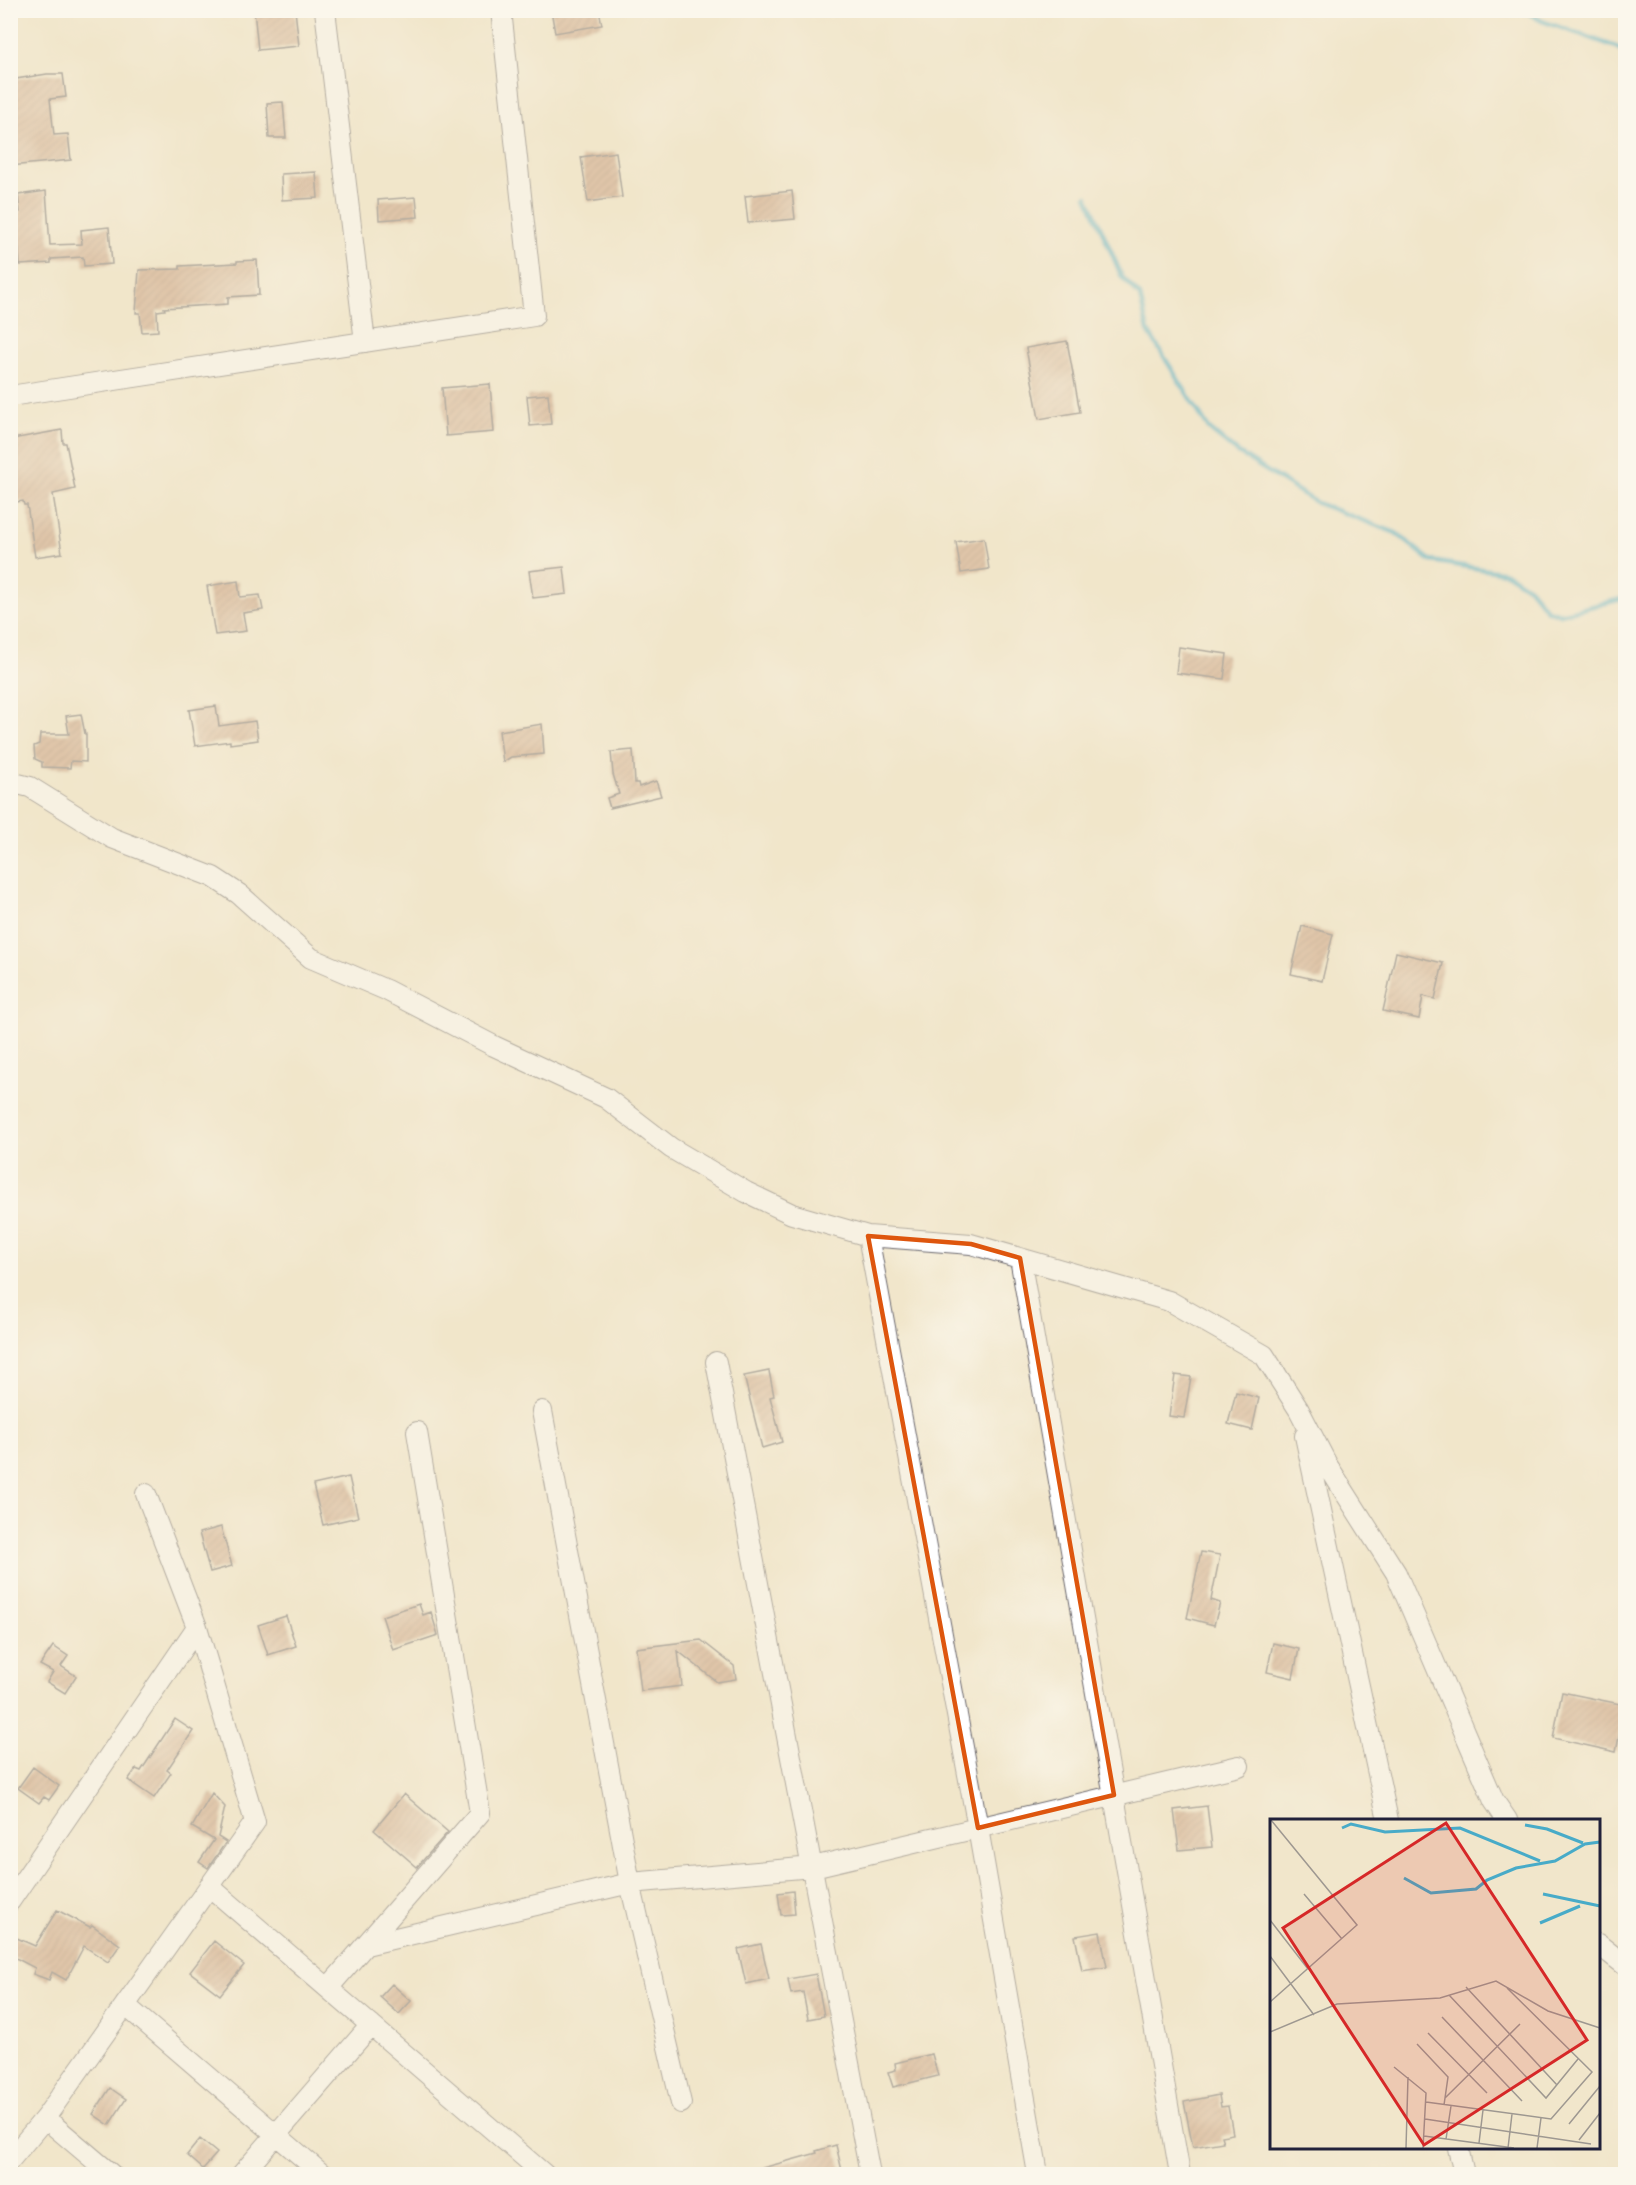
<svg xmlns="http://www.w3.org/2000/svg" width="1636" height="2185" font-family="'Shantell Sans',sans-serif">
<defs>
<pattern id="building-hatch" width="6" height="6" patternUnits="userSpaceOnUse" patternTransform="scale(1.5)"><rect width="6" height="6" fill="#cb9e80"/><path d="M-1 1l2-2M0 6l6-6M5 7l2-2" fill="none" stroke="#a4806a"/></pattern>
</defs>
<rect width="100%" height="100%" fill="#fbf7ec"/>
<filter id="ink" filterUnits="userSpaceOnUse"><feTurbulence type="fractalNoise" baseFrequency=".0167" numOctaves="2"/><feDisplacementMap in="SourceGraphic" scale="12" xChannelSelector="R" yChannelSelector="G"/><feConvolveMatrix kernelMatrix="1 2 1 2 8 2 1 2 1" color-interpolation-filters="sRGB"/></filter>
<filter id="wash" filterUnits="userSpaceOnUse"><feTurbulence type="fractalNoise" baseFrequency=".008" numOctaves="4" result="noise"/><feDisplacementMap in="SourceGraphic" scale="24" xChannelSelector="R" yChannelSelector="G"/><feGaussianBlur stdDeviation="1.35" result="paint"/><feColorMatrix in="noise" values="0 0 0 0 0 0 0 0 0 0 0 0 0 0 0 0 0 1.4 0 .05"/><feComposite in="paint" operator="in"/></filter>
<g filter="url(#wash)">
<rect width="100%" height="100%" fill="#f1e6cb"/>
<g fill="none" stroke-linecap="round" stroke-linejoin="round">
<!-- stream -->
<path stroke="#48abc8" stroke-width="5" d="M1523 10 1542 21 1616 47 1626 53
M1087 196 1122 277 1140 296 1148 331 1209 429 1237 452 1317 503 1396 533 1431 561 1506 573 1529 588 1547 610 1560 614 1626 598"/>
</g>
<g id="blocks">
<!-- building -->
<path fill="url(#building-hatch)" d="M254 10H295L299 46 258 50Z
M551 10H599L602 25 555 33Z
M47 74H63L66 97 50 99 54 135 68 134 71 160 10 166V80Z
M283 102 286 138H269L267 103Z
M616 152 622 197 588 202 581 157Z
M316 172 318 198 282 200 281 174Z
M46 191 50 245 82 244 81 230 109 227 112 264 84 266 83 257 51 259V263L20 265 16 213 20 212 18 195Z
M792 191 795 219 748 223 745 196Z
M416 197 418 217 379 220 378 200Z
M257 260 259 295 228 297V304L164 308 165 310 157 311 158 331 142 332 140 313H136L139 270 180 269V266L237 263V261Z
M1067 341 1080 412 1039 419 1026 348Z
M490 384 494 432 446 436 442 388Z
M548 394 551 424 530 426 527 396Z
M62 430 63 443H66L75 489 53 494 62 553 35 557 27 505H24L23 501 10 503V472H15L12 439Z
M984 538 989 569 961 573 956 542Z
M564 567 567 594 533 598 529 571Z
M238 581 240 597 260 595 263 610 243 613 246 631 215 635 207 586Z
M1179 647 1227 654 1224 679 1176 673Z
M216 706 219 726 255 721 258 740 230 744V741L195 746 189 710Z
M81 714 85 734H86V762L71 761 70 768 42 767V762L35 759 34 746 39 744 40 734H69L66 716Z
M542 724 544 754 511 757 503 762 499 731Z
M633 750 635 783H638L639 787 656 781 661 796 610 808 607 798 619 794 613 774 611 752Z
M1302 926 1333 934 1322 981 1291 974Z
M1396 952 1443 963 1435 999 1423 996 1419 1019 1383 1011Z
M769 1371 774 1396 770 1397 782 1442 762 1448 744 1376Z
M1175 1375 1191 1377 1184 1418 1169 1416Z
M1236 1392 1259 1398 1252 1430 1228 1424Z
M349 1477 358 1517 323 1525 313 1485Z
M221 1527 232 1566 210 1572 199 1533Z
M1201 1552 1220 1555 1211 1600 1220 1603 1214 1625 1187 1618Z
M419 1604 423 1615 431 1612 438 1635 393 1650 382 1616Z
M286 1616 296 1646 268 1655 258 1625Z
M701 1640 734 1666 736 1679 717 1682 678 1651 682 1686 641 1691 636 1648Z
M1273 1643 1299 1649 1293 1678 1267 1672Z
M53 1646 68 1656 61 1666 76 1676 65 1693 47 1682 53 1672 40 1665Z
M1562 1692 1625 1705 1616 1752 1553 1738Z
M175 1719 193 1731 167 1770 171 1773 154 1798 128 1780 136 1769 141 1771Z
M33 1767 59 1786 49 1800 44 1797 39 1803 18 1788Z
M212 1793 225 1807 218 1837 226 1842 208 1868 199 1862 214 1840 192 1827Z
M404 1794 448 1832 417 1867 374 1830Z
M1207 1806 1212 1847 1179 1850 1174 1810Z
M793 1891 795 1914 781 1915 778 1893Z
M57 1910 90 1927 92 1925 120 1945 108 1962 84 1946 66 1980 52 1972 49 1980 33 1974 35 1968 10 1955V1935L35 1946Z
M1100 1932 1107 1967 1082 1971 1075 1936Z
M214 1941 244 1965 220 1995 190 1972Z
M761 1944 769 1979 746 1984 738 1949Z
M816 1974 824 2016 808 2019 803 1992 791 1994 788 1979Z
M392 1984 411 2001 399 2014 380 1997Z
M932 2054 938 2076 893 2087 888 2072 896 2070 895 2063Z
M110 2088 126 2099 109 2125 93 2114Z
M1219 2095 1221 2107 1228 2106 1233 2134 1221 2136 1223 2142 1193 2147 1184 2102Z
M200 2139 217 2153 203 2169 187 2155Z
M836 2145 843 2175H756L755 2170 817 2153 816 2151Z"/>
</g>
</g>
<g filter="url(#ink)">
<use href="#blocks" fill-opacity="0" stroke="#6a676d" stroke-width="1.5"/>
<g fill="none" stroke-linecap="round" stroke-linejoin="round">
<defs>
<path id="street" d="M325 10 365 342
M10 396 534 316 501 10
M10 782 30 787 112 838 213 877 239 894 311 958 386 990 494 1046 606 1098 671 1148 746 1192 792 1214 868 1236 971 1244 1169 1301 1264 1355 1299 1410 1328 1466 1396 1573 1494 1801 1507 1820
M868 1236 978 1828 1038 2174
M1020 1258 1180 2174
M716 1362 870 2174
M542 1411 630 1883 681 2103
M1305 1436 1388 1820
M209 1886 544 2174
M10 1901 197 1627
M1598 1944 1626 1966
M366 1945 630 1883 813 1867 1239 1766
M328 1988 480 1813 417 1432
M125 2005 322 2174
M45 2118 111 2174
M1458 2148 1464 2174
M10 2160 45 2118 255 1822 197 1627 146 1494
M242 2174 371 2025"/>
</defs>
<!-- street casing -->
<use href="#street" stroke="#6a676d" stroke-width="22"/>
<!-- street -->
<use href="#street" stroke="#fff" stroke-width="20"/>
</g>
</g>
<!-- marked area -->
<path d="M0 0H1636V2185H0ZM868 1236 971 1244 1020 1258 1114 1795 978 1828Z" fill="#f1e6cb" fill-opacity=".55" fill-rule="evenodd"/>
<path fill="none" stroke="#de560e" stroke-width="4.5" stroke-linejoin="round" d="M868 1236 971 1244 1020 1258 1114 1795 978 1828Z"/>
<!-- overview -->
<g transform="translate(1270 1819)">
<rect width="330" height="330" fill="#f1e6cb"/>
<path fill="none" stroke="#48abc8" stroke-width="3" d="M255 6 277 10 313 24M72 9 81 5 115 13 190 9 270 42M134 59 161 74 206 70 217 61 246 49 285 42 315 25 330 23M273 75 330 87M270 104 310 87"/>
<path fill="none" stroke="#9e9891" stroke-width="1.5" d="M34 75 72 120M0 101 38 150M0 137 44 196M196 168 287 266M179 176 276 279 308 240M0 183 87 106 1 1M172 198 252 282M0 213 67 185 170 179 226 162 278 192 330 209M158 214 217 274M147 225 178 258 174 286M124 248 156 274 153 329M175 279 250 205M156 283 281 300 322 253 237 169M155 300 321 325M299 305 330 267M154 317 244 329M176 320 181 287M309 321 330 294M209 324 213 291M136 329 138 258M238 329 242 295M267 329 271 299"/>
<path fill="#d62828" fill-opacity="0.15" stroke="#d62828" stroke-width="3" d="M176 4 317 221 154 326 13 109Z"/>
<rect width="330" height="330" fill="none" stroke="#22223b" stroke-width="3"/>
</g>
<!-- margin -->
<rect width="1636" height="2185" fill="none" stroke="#fbf7ec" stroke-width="36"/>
</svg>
